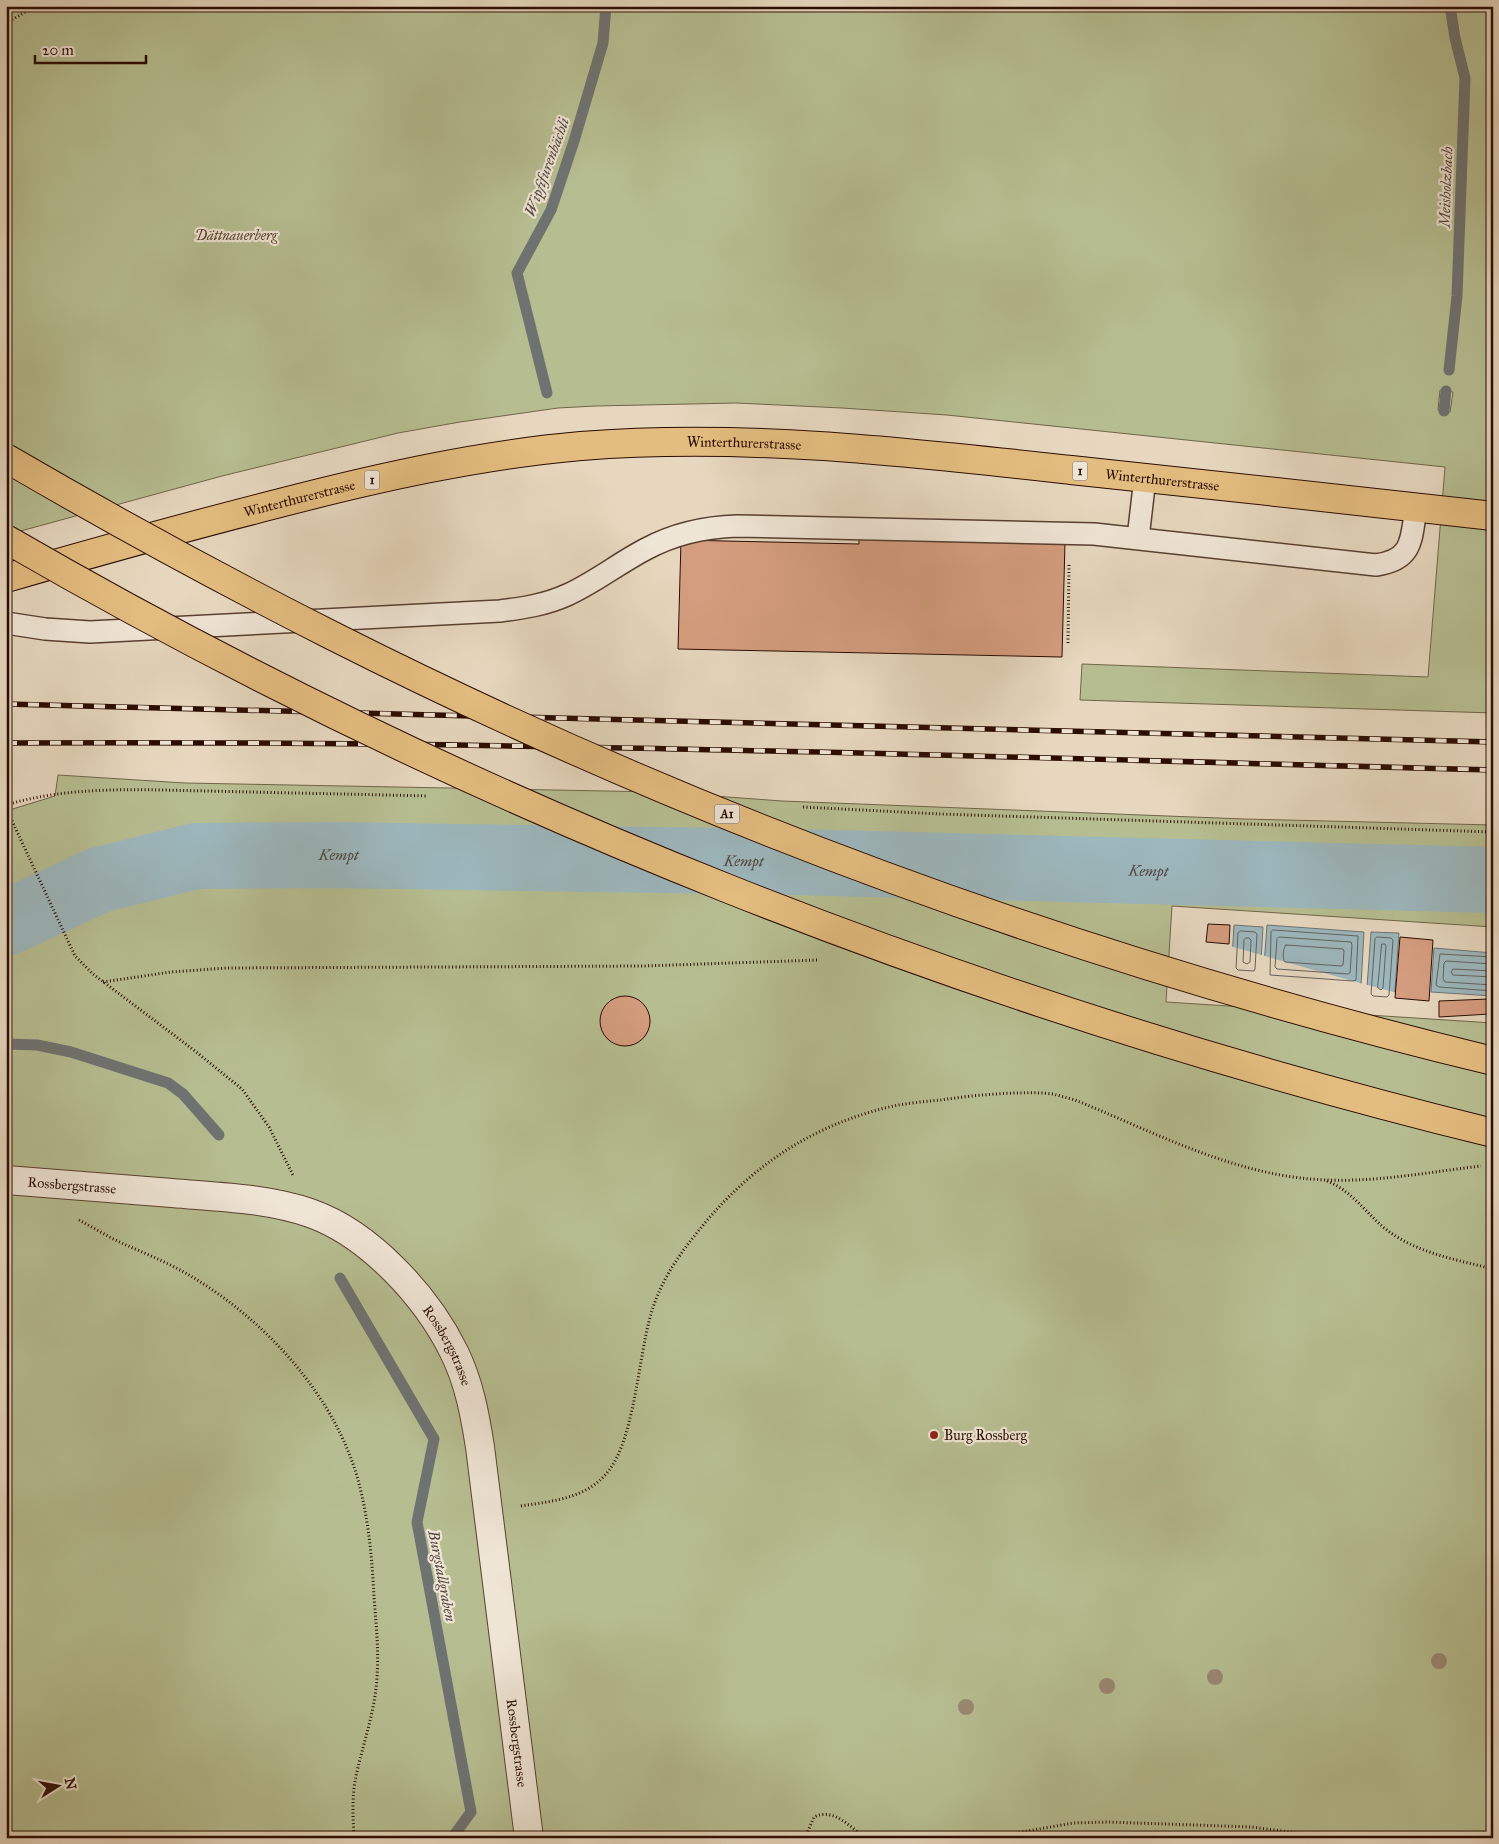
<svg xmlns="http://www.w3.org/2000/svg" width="1499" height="1844" font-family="'IM FELL Great Primer',serif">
<rect width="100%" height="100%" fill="#e6d7be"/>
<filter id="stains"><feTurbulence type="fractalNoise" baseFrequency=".004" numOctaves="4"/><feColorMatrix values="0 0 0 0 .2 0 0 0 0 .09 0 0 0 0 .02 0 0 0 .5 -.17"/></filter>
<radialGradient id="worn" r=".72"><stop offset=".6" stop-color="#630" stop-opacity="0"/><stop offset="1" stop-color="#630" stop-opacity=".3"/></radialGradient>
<!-- green -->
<path fill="#b6be91" stroke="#706549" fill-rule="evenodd" d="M6 6H1493V713L1080 700 1082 664 1428 677 1445 467 947 415 842 408 736 403 596 406 558 408 460 422 398 433 222 476 6 535ZM1440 390 1453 392 1450 412 1438 410Z
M58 775 185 783 659 792 782 801 1244 819 1493 825V927L1172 906 1166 1002 1493 1023V1838H6V811L55 796Z"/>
<!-- water -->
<path fill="#9cb7bd" stroke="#6e7372" d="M1234 925 1263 927 1260 977 1231 975Z
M1267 925 1364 932 1361 986 1263 979Z
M1371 932 1399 933 1394 1003 1366 1001Z
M1434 948 1493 953V996L1431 992Z"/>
<!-- pier -->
<path fill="#e6d7be" d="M1230 946 1363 984V987L1360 989 1263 982 1261 979 1230 977 1228 975Z
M1364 984 1397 993 1396 1004 1364 1003Z"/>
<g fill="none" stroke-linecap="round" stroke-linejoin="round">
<!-- shore -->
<path stroke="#63625f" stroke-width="1" d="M1273 930 1358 936 1356 980 1353 981 1270 975 1271 932Z
M1241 931 1255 932 1257 934 1255 969 1254 971 1238 970 1236 968 1238 933Z
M1279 937 1351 942 1352 945 1350 973 1348 974 1277 969 1275 967 1277 939Z
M1377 937 1391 938 1393 940 1389 995 1387 997 1373 996 1371 994 1375 939Z
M1246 938H1249L1251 940 1250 962 1247 964 1243 962 1244 940Z
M1382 944H1385L1386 946 1383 988 1381 990 1378 988Z
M1286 945 1343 949 1344 951 1343 965 1341 966 1285 962C1282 959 1283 948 1286 945Z
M1493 957 1440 954 1436 985 1439 987 1493 991
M1493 964 1446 961 1444 963 1443 979 1445 982 1493 985
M1493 971 1453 969 1451 972 1453 975 1493 977"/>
<!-- stream -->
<path stroke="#6e7372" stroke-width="11" d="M1449 370 1457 296 1465 78 1455 38 1450 6
M547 393 517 273 551 210 574 141 603 43 606 6
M1444 411 1446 391
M6 1044 37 1045 71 1052 168 1083 183 1094 219 1135
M340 1278 434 1439 417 1522 471 1812 452 1838"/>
<!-- river -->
<path stroke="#9cb7bd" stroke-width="66" id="s1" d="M6 923 99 880 196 856 336 855 793 862 1493 880"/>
</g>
<!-- building -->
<path fill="#d49d7f" stroke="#2a0c01" d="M859 538 1065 542 1062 657 678 649 681 540 859 544Z
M1208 924 1230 925 1229 944 1206 942Z
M1400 937 1433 940 1429 1001 1395 998Z
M600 1021a25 25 0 1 1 50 0a25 25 0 1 1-50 0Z
M1489 999 1490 1014 1439 1017V1001Z"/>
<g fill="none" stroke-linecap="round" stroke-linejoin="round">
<defs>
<path id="lane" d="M1138 538 1145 478
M6 623 45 629 90 632 500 611C523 608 545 605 567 595 594 583 619 563 646 549 674 534 704 527 737 526L1094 534 1376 565C1413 560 1411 540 1416 508"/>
<g id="street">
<path id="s2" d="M6 1180C62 1184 117 1189 172 1193 218 1197 266 1198 310 1213 370 1234 427 1297 454 1352 469 1382 475 1415 480 1447L529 1838"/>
</g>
<g id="primary">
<path id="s3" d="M6 578C96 552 186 527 276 504 376 478 478 455 581 446 745 433 908 452 1071 470 1212 485 1352 500 1493 516"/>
</g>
</defs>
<!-- lane casing -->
<use href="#lane" stroke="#593f30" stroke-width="24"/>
<!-- street casing -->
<use href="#street" stroke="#593f30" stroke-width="30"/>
<!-- primary casing -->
<use href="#primary" stroke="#2a0c01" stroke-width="30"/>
<!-- path -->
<path stroke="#2a0c01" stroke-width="3" stroke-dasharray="1 2.5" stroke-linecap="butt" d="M6 23 36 6
M1068 643 1069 563
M6 805C72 785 142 790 210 791 282 793 354 794 427 796
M803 807 940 814 1493 832
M6 808 75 956 93 974 195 1051 242 1089 269 1127 293 1175
M103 982 171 972 227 968 644 966 819 960
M1327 1181C1350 1190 1365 1211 1383 1227 1415 1253 1454 1259 1493 1269
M79 1220C94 1228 110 1238 126 1245 149 1255 173 1265 194 1278 265 1321 331 1392 356 1473 368 1513 372 1556 374 1597 376 1623 379 1650 377 1677 375 1713 362 1746 355 1781 352 1799 353 1819 354 1838
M521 1506C552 1501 585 1499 607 1473 635 1439 638 1358 651 1314 661 1279 681 1252 704 1224 750 1169 804 1131 874 1111 896 1104 919 1102 941 1100 975 1095 1008 1092 1043 1093L1053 1094 1075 1100C1157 1133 1236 1177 1327 1180 1378 1182 1430 1172 1481 1166
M805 1838 814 1817C835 1807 850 1828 866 1838
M988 1838 1073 1823 1108 1822 1252 1827 1334 1838
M1459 1838 1493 1831"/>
<!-- lane -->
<use href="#lane" stroke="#efe5d5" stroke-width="21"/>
<!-- street -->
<use href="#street" stroke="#efe5d5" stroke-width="28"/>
<!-- primary -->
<use href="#primary" stroke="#e3bc7f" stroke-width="28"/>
<defs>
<path id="rail" d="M6 704 1493 742
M6 743C502 740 997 757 1493 770"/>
</defs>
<!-- rail casing -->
<use href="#rail" stroke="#2a0c01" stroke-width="5.5"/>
<!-- rail -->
<use href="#rail" stroke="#efe5d5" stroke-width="4" stroke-dasharray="11" stroke-linecap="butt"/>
<defs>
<path id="highway-bridge" d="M6 458C114 521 222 580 333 636 701 822 1093 964 1493 1061
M6 539C470 808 973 1005 1493 1133"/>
</defs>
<!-- highway-bridge casing -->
<use href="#highway-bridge" stroke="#2a0c01" stroke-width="30" stroke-linecap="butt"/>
<!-- highway-bridge -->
<use href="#highway-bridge" stroke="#e3bc7f" stroke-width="28"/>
</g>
<!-- trees -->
<g fill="#9a8972">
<circle cx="1439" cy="1661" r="8"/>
<circle cx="1215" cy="1677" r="8"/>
<circle cx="1107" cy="1686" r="8"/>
<circle cx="966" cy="1707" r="8"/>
</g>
<!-- markers -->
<circle fill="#8f2418" stroke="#efe5d5" stroke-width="2" cx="934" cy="1435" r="5"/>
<g text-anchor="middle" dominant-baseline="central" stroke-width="4.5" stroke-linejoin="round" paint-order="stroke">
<!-- shield labels -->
<g fill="#efe5d5" stroke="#654d41" stroke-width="1">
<rect x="1072.5" y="461.5" width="15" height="19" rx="4"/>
<rect x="364.5" y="470.5" width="15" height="19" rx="4"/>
<rect x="714.5" y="804.5" width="25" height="19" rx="4"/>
</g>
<g font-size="12" font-weight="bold" fill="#2a0c01">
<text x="1080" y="471">1</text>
<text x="372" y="480">1</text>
<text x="727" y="814">A1</text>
</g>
<!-- park labels -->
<g font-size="14" font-style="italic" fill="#5b4a33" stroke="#efe5d5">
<text x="236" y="235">Dättnauerberg</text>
</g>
<!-- street labels -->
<g font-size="14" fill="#2a0c01" stroke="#efe5d5">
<text stroke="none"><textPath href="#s3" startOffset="754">Winterthurerstrasse</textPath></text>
<text stroke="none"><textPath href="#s3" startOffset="1174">Winterthurerstrasse</textPath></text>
<text stroke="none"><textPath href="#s3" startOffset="304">Winterthurerstrasse</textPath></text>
<text stroke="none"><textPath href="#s2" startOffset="66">Rossbergstrasse</textPath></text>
<text stroke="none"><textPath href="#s2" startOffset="502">Rossbergstrasse</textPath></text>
<text stroke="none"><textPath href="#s2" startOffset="908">Rossbergstrasse</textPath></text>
</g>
<!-- poi labels -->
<g font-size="14" fill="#2a0c01" stroke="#efe5d5" text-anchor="start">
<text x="944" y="1435">Burg Rossberg</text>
</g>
<!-- water labels -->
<g font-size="15" font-style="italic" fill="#524843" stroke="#efe5d5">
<text transform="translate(547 167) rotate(-70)">Wipfifurenbächli</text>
<text transform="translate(1446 187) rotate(-88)">Meisholzbach</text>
<text stroke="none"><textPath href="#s1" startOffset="345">Kempt</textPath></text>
<text stroke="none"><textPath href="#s1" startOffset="750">Kempt</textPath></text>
<text stroke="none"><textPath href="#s1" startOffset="1155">Kempt</textPath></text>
<text transform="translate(442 1576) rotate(79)">Burgstallgraben</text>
</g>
</g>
<!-- margin -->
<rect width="1499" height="1844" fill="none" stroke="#e6d7be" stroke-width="25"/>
<rect x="8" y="8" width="1484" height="1829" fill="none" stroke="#2a0c01" stroke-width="2.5"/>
<rect x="12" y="12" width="1474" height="1819" fill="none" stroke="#2a0c01"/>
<!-- north arrow -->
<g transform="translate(58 1786) rotate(79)" stroke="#efe5d5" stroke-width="4" paint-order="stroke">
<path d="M0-4L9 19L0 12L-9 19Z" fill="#2a0c01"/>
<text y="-8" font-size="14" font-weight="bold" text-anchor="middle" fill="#2a0c01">N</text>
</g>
<!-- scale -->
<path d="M35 55v8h111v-8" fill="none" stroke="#2a0c01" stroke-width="2.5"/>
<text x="42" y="55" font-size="15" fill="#2a0c01" stroke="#efe5d5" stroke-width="4" paint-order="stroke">20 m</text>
<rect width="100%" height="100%" filter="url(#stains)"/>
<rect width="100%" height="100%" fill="url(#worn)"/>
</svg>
